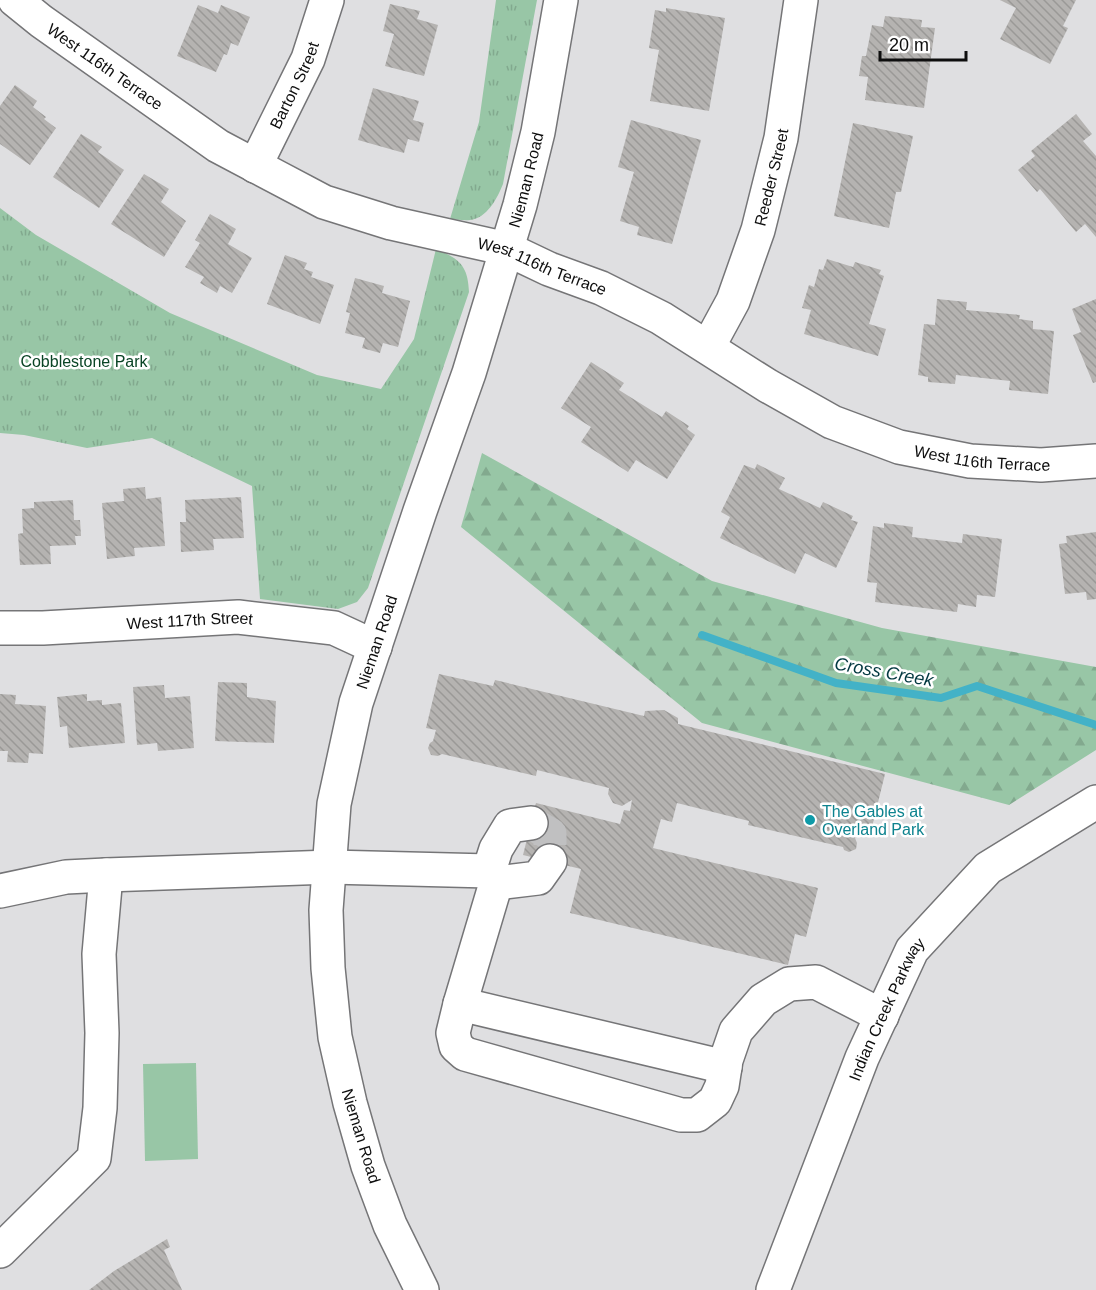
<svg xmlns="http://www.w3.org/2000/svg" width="1096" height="1290" font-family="Helvetica,sans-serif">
<defs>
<pattern id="grass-tufts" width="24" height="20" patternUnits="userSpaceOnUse" patternTransform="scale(1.5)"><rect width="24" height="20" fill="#98c6a6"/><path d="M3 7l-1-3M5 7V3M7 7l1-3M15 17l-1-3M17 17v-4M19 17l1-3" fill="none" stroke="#82a98e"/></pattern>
<pattern id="forest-firs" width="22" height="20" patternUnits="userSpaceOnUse" patternTransform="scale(1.5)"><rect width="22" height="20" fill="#98c6a6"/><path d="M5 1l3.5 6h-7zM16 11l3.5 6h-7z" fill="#82a98e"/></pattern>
<pattern id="building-back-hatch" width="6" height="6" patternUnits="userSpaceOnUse" patternTransform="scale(1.5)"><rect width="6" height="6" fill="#b5b3b1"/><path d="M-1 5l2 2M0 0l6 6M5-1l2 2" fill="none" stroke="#9a9997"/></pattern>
</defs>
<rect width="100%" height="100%" fill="#dfdfe1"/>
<!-- grass -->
<path fill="url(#grass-tufts)" d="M496 0H537L503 184C497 199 487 218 470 220 464 221 456 219 450 219L479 122Z
M0 208 36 235 170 313 317 375 381 389 414 339 436 249C460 259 468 266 469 292L368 588 357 602 338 609 260 599 252 486 152 438 87 448 24 435 0 433Z"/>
<!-- forest -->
<path fill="url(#forest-firs)" d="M482 453 712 581 882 628 1096 667V750L1009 805 702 723 461 527Z"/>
<!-- pitch -->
<path fill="#98c6a6" d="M196 1063 198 1159 145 1161 143 1064Z"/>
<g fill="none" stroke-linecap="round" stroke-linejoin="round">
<!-- stream -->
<path stroke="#43b2c7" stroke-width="8" d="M702 635 836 683 941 698 977 686 1096 725"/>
</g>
<!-- building -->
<path fill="url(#building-back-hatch)" d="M1000 0H1076L1063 26 1068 28 1050 64 1000 39 1016 8Z
M390 4 420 11 417 19 438 25 424 76 385 66 394 34 383 31Z
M198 5 218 13 221 5 250 17 238 46 231 43 227 55 224 54 216 72 177 56Z
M666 8 725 18 709 111 650 101 659 50 649 48 655 10 666 12Z
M885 16 922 20 921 27 935 28 924 108 865 100 868 77 859 76 862 56H866L872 25 883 27Z
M15 85 37 101 33 107 46 117 44 119 56 128 30 165 0 144V106Z
M373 88 419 101 413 120 424 123 419 142 408 139 404 153 358 140Z
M1076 114 1092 134 1083 141 1096 156V237L1085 224 1076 232 1040 189 1037 192 1018 170 1035 156 1031 151Z
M631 120 701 140 672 244 637 235 639 227 620 221 634 172 618 167Z
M853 123 913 136 901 192H896L889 228 834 216Z
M81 134 102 147 98 152 124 170 99 208 53 177Z
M144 174 169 189 161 202 186 221 164 257 111 224Z
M210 214 236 229 228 244 252 258 232 293 220 286 217 293 200 283 204 277 185 267 200 243 195 240Z
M285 255 307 263 304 269 313 272 311 277 334 285 320 324 267 304Z
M827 259 853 267 855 262 881 270 879 274 884 276 869 324 886 329 878 356 804 334 811 310 802 308 809 285 814 287 819 269 823 270Z
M355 278 384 286 382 293 410 301 398 347 383 343 380 353 362 348 365 338 345 333 350 313 346 312Z
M937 299 967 302 966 310 1020 315 1019 319 1033 321V329L1054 331 1048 394 1009 390 1010 381 956 375 955 384 928 382V377L918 375 924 324 935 325Z
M1096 299V382L1093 383 1073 335 1081 332 1072 309Z
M591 362 624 383 619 390 662 417 666 411 689 426 687 429 695 435 667 479 636 460 628 472 581 442 591 427 561 408Z
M757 464 785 478 779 489 820 508 823 502 853 516 851 520 858 522 836 568 805 553 795 574 720 538 730 517 721 512 744 465 755 469Z
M145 487 146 499 161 497 165 546 134 548 135 556 107 559 102 503 124 501 123 489Z
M241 497 244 538 213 539 214 550 181 552 180 522H186L185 500Z
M73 500 74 520H80L81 536H75L76 545 50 546 51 564 20 565 18 534 23 533 22 509 34 508V502Z
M884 523 913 527 912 537 962 543 963 534 1002 539 995 597 977 595 976 607 958 604 957 612 875 602 877 583 867 582 873 526 884 528Z
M1096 532V599L1087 600 1086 592 1065 594 1059 544 1067 543 1066 536Z
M439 674 493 686 495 680 644 716 645 711 664 710 678 718V724L885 774 871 831 857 828 855 838 857 843 856 849 849 852 844 850 843 847 748 825 749 821 677 803 672 822 661 819 653 848 818 888 806 937 795 934 788 965 570 913 581 869 523 855 536 803 620 824 624 810 630 811 632 800 622 806 613 803 608 794 609 788 537 770 536 776 442 754 438 756 431 755 428 748 430 743 433 741 436 730 426 728Z
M218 682 247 683V697L276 701 274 743 215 741Z
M164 685 165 698 190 696 194 748 158 751 157 743 137 745 133 687Z
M0 694 16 695 15 704 46 706 43 754 29 753 28 763 7 762 8 751H0Z
M87 694V701L102 700V705L121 703 125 743 69 748 67 726 60 727 57 697Z
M167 1239 170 1247 164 1250 182 1290H89L114 1271Z"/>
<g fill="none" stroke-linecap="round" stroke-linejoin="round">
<!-- minor-tunnel -->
<path stroke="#c0c0c1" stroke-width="33" stroke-dasharray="33 16" stroke-linecap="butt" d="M531 823 550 834V861"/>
<defs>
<g id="minor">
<path id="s1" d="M15 0 41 21 218 146 324 202 391 223 507 249 549 269 601 288 661 318 768 386 832 422 899 447 970 461 1041 465 1096 461"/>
<path id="s2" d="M255 166 308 59 327 0"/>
<path id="s3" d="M708 347 733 301 758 230 781 138 801 0"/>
<path id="s4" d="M0 628H43L238 617 334 628 375 647"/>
<path d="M489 871 496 849 510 826 531 823"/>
<path d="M496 883 538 878 550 861"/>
<path d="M0 891 66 877 106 875 330 867 489 871 496 883 460 1004 453 1033 456 1046 465 1054 681 1115H697L715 1101 722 1086 726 1060 736 1031 763 1000 789 984 816 982 882 1016"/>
<path d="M460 1004 725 1067"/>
<path d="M0 1251 94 1158 100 1108 102 1033 99 954 106 875"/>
<path id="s5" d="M422 1290 390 1225 368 1166 350 1103 335 1037 328 968 326 910 334 804 356 703 420 511 469 373 520 205 538 132 561 0"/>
<path id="s6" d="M773 1290 862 1058 912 950 988 868 1096 802"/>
</g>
</defs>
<!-- minor casing -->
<use href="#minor" stroke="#757577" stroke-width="36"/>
<!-- minor -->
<use href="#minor" stroke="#fff" stroke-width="33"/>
</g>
<!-- markers -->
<circle fill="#0f9aa8" stroke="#fff" stroke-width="2" cx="810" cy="820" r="6"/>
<g text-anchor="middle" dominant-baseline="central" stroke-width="5" stroke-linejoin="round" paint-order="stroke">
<!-- street labels -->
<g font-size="16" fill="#0e0e0e" stroke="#fff">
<text stroke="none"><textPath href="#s1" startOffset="112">West 116th Terrace</textPath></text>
<text stroke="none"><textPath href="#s2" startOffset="90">Barton Street</textPath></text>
<text stroke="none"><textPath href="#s3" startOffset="182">Reeder Street</textPath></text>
<text stroke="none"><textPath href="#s5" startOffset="1156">Nieman Road</textPath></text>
<text stroke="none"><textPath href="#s1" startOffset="598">West 116th Terrace</textPath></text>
<text stroke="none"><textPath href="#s1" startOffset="1084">West 116th Terrace</textPath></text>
<text stroke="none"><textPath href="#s4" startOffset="190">West 117th Street</textPath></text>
<text stroke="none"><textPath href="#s5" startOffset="670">Nieman Road</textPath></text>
<text stroke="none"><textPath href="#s6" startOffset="303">Indian Creek Parkway</textPath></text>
<text transform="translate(361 1136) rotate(73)">Nieman Road</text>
</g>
<!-- park labels -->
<g font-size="16" fill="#094425" stroke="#fff">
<text x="84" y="361">Cobblestone Park</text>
</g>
<!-- culture labels -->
<g font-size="16" fill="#0d838f" stroke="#fff" text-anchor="start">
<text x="822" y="811">The Gables at<tspan x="822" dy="18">Overland Park</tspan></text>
</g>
<!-- water labels -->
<g font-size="18" font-style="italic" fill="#033841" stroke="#fff">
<text transform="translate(884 672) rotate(10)">Cross Creek</text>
</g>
</g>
<!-- scale -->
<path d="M880 51v9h86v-9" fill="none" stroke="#0e0e0e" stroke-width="3"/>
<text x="889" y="51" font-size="18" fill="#0e0e0e" stroke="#ffffff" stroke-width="4.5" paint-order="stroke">20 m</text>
</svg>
